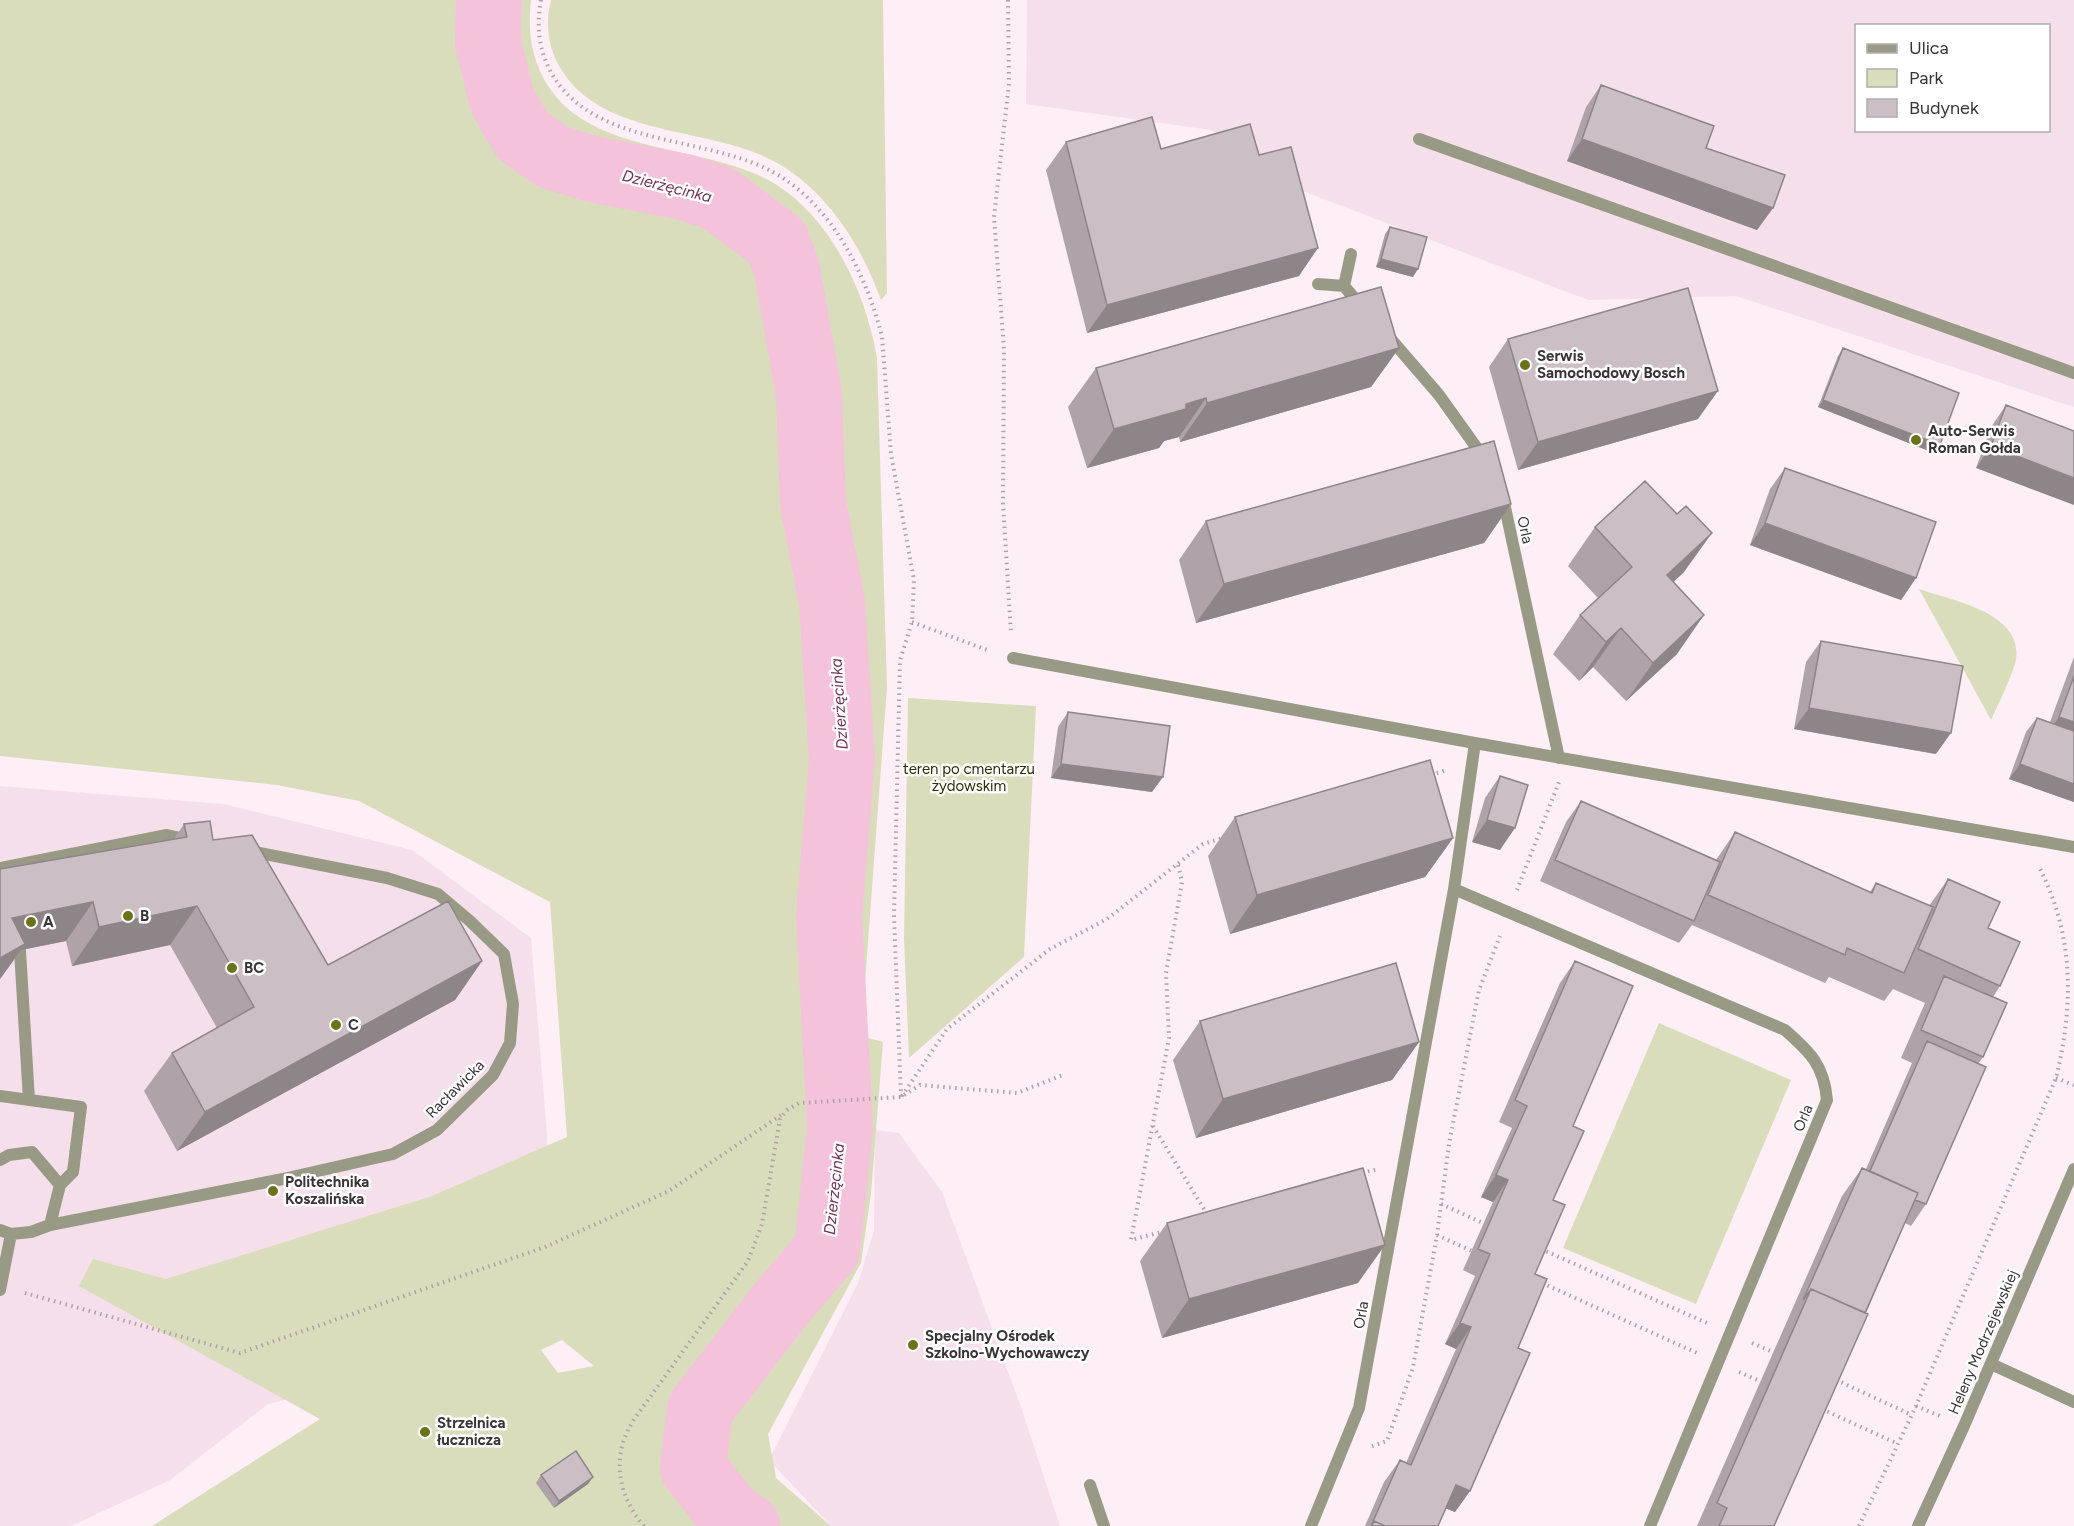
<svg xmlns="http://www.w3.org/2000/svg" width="2074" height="1526" font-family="Figtree,sans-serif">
<rect width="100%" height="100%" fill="#fdeff5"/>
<!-- built -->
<path fill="#f5dfea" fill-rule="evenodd" d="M1027 0H2074V407L1736 296 1588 300 1300 190 1211 130 1026 104ZM1856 26H2048V130H1856Z
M0 786 223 804 412 850 531 938 547 1135 543 1339 268 1404 170 1480 71 1526H0Z
M875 1130 899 1133 942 1192 1021 1407 1060 1526H831L769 1460 858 1283 874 1231Z"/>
<!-- green -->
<path fill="#d9ddbc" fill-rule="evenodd" d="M0 0H531C528 29 530 52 544 79 587 159 707 141 777 185 833 221 866 294 877 358L887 687 861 1036 883 1042 871 1194 861 1263 768 1434 776 1478 831 1526H152L320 1419 79 1286 93 1259 166 1279 432 1196 567 1137 550 902 359 801 277 785 0 756ZM562 1340 594 1366H593L558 1373 541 1350Z
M551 0H883L887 293 881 300C861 245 829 194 779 164 711 124 602 141 559 66 548 47 545 22 551 0Z
M1919 589C1953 601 2028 613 2015 664 2009 683 1999 702 1991 720Z
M908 698 1036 706 1024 957 909 1058 904 939Z
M1659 1023 1791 1080 1696 1304 1563 1248Z"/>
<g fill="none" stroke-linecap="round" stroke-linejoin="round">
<!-- river -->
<path stroke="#f4c2db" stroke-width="66" d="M489 0 488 43 502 100 522 135 553 157 592 169 684 187 718 198 777 242 787 269 809 395 813 503 832 602 842 760 829 915 840 1128 827 1250 780 1305 700 1409 693 1468 730 1515 747 1526"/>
<!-- path -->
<path stroke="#ada2a7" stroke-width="4" stroke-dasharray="1.5 4.5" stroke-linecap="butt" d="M541 0C536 27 539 51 552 74 597 151 714 133 783 178 836 213 866 276 882 336L891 454 914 580 912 622 900 660 894 915 901 1097
M1008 0 1009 83 994 217 1004 349 1003 503 1011 634
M912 622 990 651
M1431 775 1447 770
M1517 890 1559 782
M2056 1078 2074 1085
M902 1096 947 1029 1050 949 1107 919 1203 844 1223 838
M1153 1126 1207 1214
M1362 1173 1378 1169
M1441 1204 1483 1223
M1165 1231 1131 1240 1169 1038 1166 973 1182 882 1178 865
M1437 1235 1472 1251
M1541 1249 1707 1323
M1542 1283 1697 1353
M25 1293 240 1353 545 1247 669 1191 784 1113
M1752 1343 1773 1352
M1739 1372 1760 1381
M1836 1380 1912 1415
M1916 1406 1940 1416
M1822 1409 1898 1444
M1372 1446 1387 1441 1413 1367 1437 1235 1449 1144 1479 990 1500 936
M644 1526C616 1494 611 1453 635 1418L748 1261 762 1224 780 1119 787 1110 799 1103 901 1097 920 1085 1017 1093 1063 1075
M1859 1526 1916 1406 2056 1078C2074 1004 2074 935 2039 867"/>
<!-- service -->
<path stroke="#989a86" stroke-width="12" d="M1419 139 2074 373
M0 868 167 835 190 840
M19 934 29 1100
M0 1096 81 1107 73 1172 60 1185
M0 1160 9 1155 32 1152 60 1185 50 1225
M0 1230 11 1234 0 1290
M11 1234 31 1232 50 1225 283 1179 393 1154 437 1130 493 1075 510 1043 513 1004 504 954 470 921 438 894 387 878 249 851
M1991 1364 2074 1402
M1090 1485 1104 1526"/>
<!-- minor -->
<path stroke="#989a86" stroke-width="12" d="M1318 284 1344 286 1361 306
M1344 286 1351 254
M1389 337 1439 395 1484 458
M1503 498 1559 758
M1013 658 1475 743 2074 847
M1454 889 1785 1030C1810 1052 1824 1065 1827 1100L1650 1526
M1311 1526 1359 1408 1454 889 1475 743
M1918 1526 1964 1426 2074 1169"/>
</g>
<!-- wall -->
<path fill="#afa3a9" d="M1601 85 1706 148 1773 208 1757 230 1567 161 1586 107Z
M1066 142 1259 155 1299 276 1087 333 1046 170Z
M1390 227 1413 277 1376 267 1385 234Z
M1508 339 1698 419 1518 470 1489 367Z
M1399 348 1371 387 1180 442 1179 437 1164 441 1159 448 1087 468 1068 407 1096 368Z
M1843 348 1934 453 1818 407 1838 356Z
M2006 405 2074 431 1976 468 1991 427Z
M1785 468 1916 578 1901 600 1750 545 1770 489Z
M1511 504 1484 543 1196 623 1179 560 1206 521Z
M1595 527 1684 572 1673 582 1677 654 1626 701 1593 667 1579 681 1553 654 1580 615 1598 598 1568 566Z
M1821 641 1936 754 1794 729 1806 662Z
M2074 657V802L2009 779 2026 732 2037 718 2050 722Z
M1068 712 1152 792 1051 778 1058 727Z
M1500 776V850L1472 842 1485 798Z
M1581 801 1716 860 1735 832 1870 892 1876 883 1929 906 1948 879 1988 928 2000 986 1993 997 1983 1057 1978 1064 1926 1204 1911 1226 1905 1223 1774 1526H1697L1842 1196 1862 1168 1866 1169 1912 1063 1901 1058 1925 1003 1893 989 1884 1001 1829 977 1825 983 1692 925 1679 943 1540 881 1566 822Z
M1235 817 1453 838 1425 877 1230 934 1208 856Z
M184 824 213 840 328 965 482 961 455 1000 177 1151 144 1091 172 1053 217 1028 170 945 72 966 66 941 21 950 0 979V869L174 839Z
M1575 961 1573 1126 1553 1200 1518 1348 1470 1491 1455 1512 1445 1508 1438 1526H1365L1384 1482 1400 1460 1406 1463 1456 1349 1445 1344 1475 1276 1463 1270 1493 1202 1481 1197 1512 1128 1499 1122 1560 983Z
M1200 1021 1419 1042 1392 1080 1196 1138 1173 1060Z
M1167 1223 1358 1283 1162 1338 1140 1261Z
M541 1475 593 1477 588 1484 554 1508 536 1483Z"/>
<!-- shaded-wall -->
<path fill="#8e8589" d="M1582 139 1773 208 1757 230 1567 161Z
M1318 248 1299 276 1087 333 1107 305Z
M1381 259 1418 269 1413 277 1376 267Z
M1399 348 1371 387 1180 442 1207 403Z
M1718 391 1698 419 1518 470 1538 442Z
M1206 398 1179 437 1164 441 1159 448 1087 468 1114 429Z
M1823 400 1940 445 1934 453 1818 407Z
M1991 446 2074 478V505L1976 468Z
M1511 504 1484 543 1196 623 1224 584Z
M1765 523 1916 578 1901 600 1750 545Z
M1712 533 1684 572 1640 614 1667 575Z
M1704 615 1677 654 1626 701 1653 663Z
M1621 628 1593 667 1579 681 1606 642Z
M1809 708 1951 733 1936 754 1794 729Z
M2059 717 2074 722V750L2044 738Z
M1061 764 1163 777 1152 792 1051 778Z
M2020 764 2074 784V802L2009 779Z
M1487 820 1515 828 1500 850 1472 842Z
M1453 838 1425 877 1230 934 1257 895Z
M93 902 66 941 21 950 0 979V958L12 918Z
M197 906 170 945 72 966 99 927Z
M482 961 455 1000 177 1151 205 1112Z
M1419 1042 1392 1080 1196 1138 1223 1099Z
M1496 1175 1508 1180 1493 1202 1481 1197Z
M1385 1245 1358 1283 1162 1338 1189 1299Z
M1460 1323 1471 1327 1456 1349 1445 1344Z
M593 1477 588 1484 554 1508 559 1501Z
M1456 1485 1470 1491 1455 1512 1440 1506Z"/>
<!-- building -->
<path fill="#cbbec4" stroke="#8e8589" stroke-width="1.5" d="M1601 85 1714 126 1706 148 1785 175 1773 208 1582 139Z
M1152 117 1161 149 1250 124 1259 155 1291 147 1318 248 1107 305 1066 142Z
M1390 227 1427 237 1418 269 1381 259Z
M1381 287 1399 348 1207 403 1206 398 1186 404V409L1114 429 1096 368Z
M1688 288 1718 391 1538 442 1508 339Z
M1843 348 1959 393 1940 445 1823 400Z
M2006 405 2074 431V478L1991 446Z
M1494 441 1511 504 1224 584 1206 521Z
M1785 468 1936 522 1916 578 1765 523Z
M1645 481 1677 514 1686 506 1712 533 1667 575 1704 615 1653 663 1621 628 1606 642 1580 615 1632 567 1595 527Z
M1821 641 1963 666 1951 733 1809 708Z
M2074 676V722L2059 717Z
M1068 712 1170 726 1163 777 1061 764Z
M2037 718 2074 731V784L2020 764Z
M1430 760 1453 838 1257 895 1235 817Z
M1500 776 1528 785 1515 828 1487 820Z
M1581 801 1720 862 1694 921 1555 860Z
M210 821 213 840 252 835 328 965 448 901 482 961 205 1112 172 1053 254 1007 197 906 99 927 93 902 12 918 25 944 0 958V869L187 837 184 824Z
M1735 832 1872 893 1876 883 1933 907 1904 973 1847 948 1845 955 1708 895Z
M1948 879 2000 902 1988 928 2020 942 2000 986 1918 949Z
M1575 961 1633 986 1573 1126 1584 1131 1553 1200 1565 1205 1535 1274 1547 1279 1518 1348 1530 1353 1470 1491 1456 1485 1438 1526H1385L1374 1521 1371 1526 1400 1460 1411 1465 1471 1327 1460 1323 1490 1254 1478 1249 1508 1180 1496 1175 1527 1106 1515 1100Z
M1396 963 1419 1042 1223 1099 1200 1021Z
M1944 976 2007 1003 1983 1057 1921 1030Z
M1927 1041 1986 1067 1926 1204 1915 1200 1918 1193 1870 1171Z
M1363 1168 1385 1245 1189 1299 1167 1223Z
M1862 1168 1918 1193 1865 1313 1811 1289 1803 1300Z
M1811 1289 1868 1314 1774 1526H1719L1727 1508 1717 1503Z
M576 1451 593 1477 559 1501 541 1475Z
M1374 1521 1385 1526H1372Z"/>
<!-- markers -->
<g fill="#6c7219" stroke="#fff" stroke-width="2">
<circle cx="1525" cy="365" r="6"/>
<circle cx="1916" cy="440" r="6"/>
<circle cx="128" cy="916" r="6"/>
<circle cx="31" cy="922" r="6"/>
<circle cx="232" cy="968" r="6"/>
<circle cx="336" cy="1025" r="6"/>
<circle cx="273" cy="1191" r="6"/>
<circle cx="913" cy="1345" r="6"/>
<circle cx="425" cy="1432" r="6"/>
</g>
<g text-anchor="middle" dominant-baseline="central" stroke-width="5" stroke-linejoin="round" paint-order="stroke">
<!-- poi labels -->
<g font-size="15" font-weight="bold" fill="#3a3437" stroke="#fff" text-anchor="start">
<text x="1537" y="356">Serwis<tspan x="1537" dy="17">Samochodowy Bosch</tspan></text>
<text x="1928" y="431">Auto-Serwis<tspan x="1928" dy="17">Roman Gołda</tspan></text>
<text x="140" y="916">B</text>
<text x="43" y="922">A</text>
<text x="244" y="968">BC</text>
<text x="348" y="1025">C</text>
<text x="285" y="1182">Politechnika<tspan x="285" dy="17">Koszalińska</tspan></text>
<text x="925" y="1336">Specjalny Ośrodek<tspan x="925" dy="17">Szkolno-Wychowawczy</tspan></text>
<text x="437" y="1423">Strzelnica<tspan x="437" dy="17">łucznicza</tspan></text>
</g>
<!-- street labels -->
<g font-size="15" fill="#3a3437" stroke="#fff">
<text transform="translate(1525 530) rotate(78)">Orla</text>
<text transform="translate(455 1089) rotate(-45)">Racławicka</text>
<text transform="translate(1803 1118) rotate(-67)">Orla</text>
<text transform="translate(1361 1315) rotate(-80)">Orla</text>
<text transform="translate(1983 1342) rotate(-67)">Heleny Modrzejewskiej</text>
</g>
<!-- park labels -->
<g font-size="15" fill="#2a2d06" stroke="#fff">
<text x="969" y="769">teren po cmentarzu<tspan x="969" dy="17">żydowskim</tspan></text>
</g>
<!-- water labels -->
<g font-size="16" font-style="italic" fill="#6f3455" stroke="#fff">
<text transform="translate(667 186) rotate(14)">Dzierżęcinka</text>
<text transform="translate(839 704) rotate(-94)">Dzierżęcinka</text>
<text transform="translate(834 1189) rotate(-84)">Dzierżęcinka</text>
</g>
</g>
<!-- legend -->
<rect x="1855" y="24" width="195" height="108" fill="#ffffff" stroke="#b0aeaf" stroke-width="1.5"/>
<rect x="1867" y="44" width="30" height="9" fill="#989a86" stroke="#b0aeaf" stroke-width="1.5"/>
<text x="1909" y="54" font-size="18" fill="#3a3437">Ulica</text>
<rect x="1867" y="69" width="30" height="18" fill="#d9ddbc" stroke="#b0aeaf" stroke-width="1.5"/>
<text x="1909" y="84" font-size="18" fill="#3a3437">Park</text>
<rect x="1867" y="99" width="30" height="18" fill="#cbbec4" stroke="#b0aeaf" stroke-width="1.5"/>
<text x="1909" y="114" font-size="18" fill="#3a3437">Budynek</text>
</svg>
